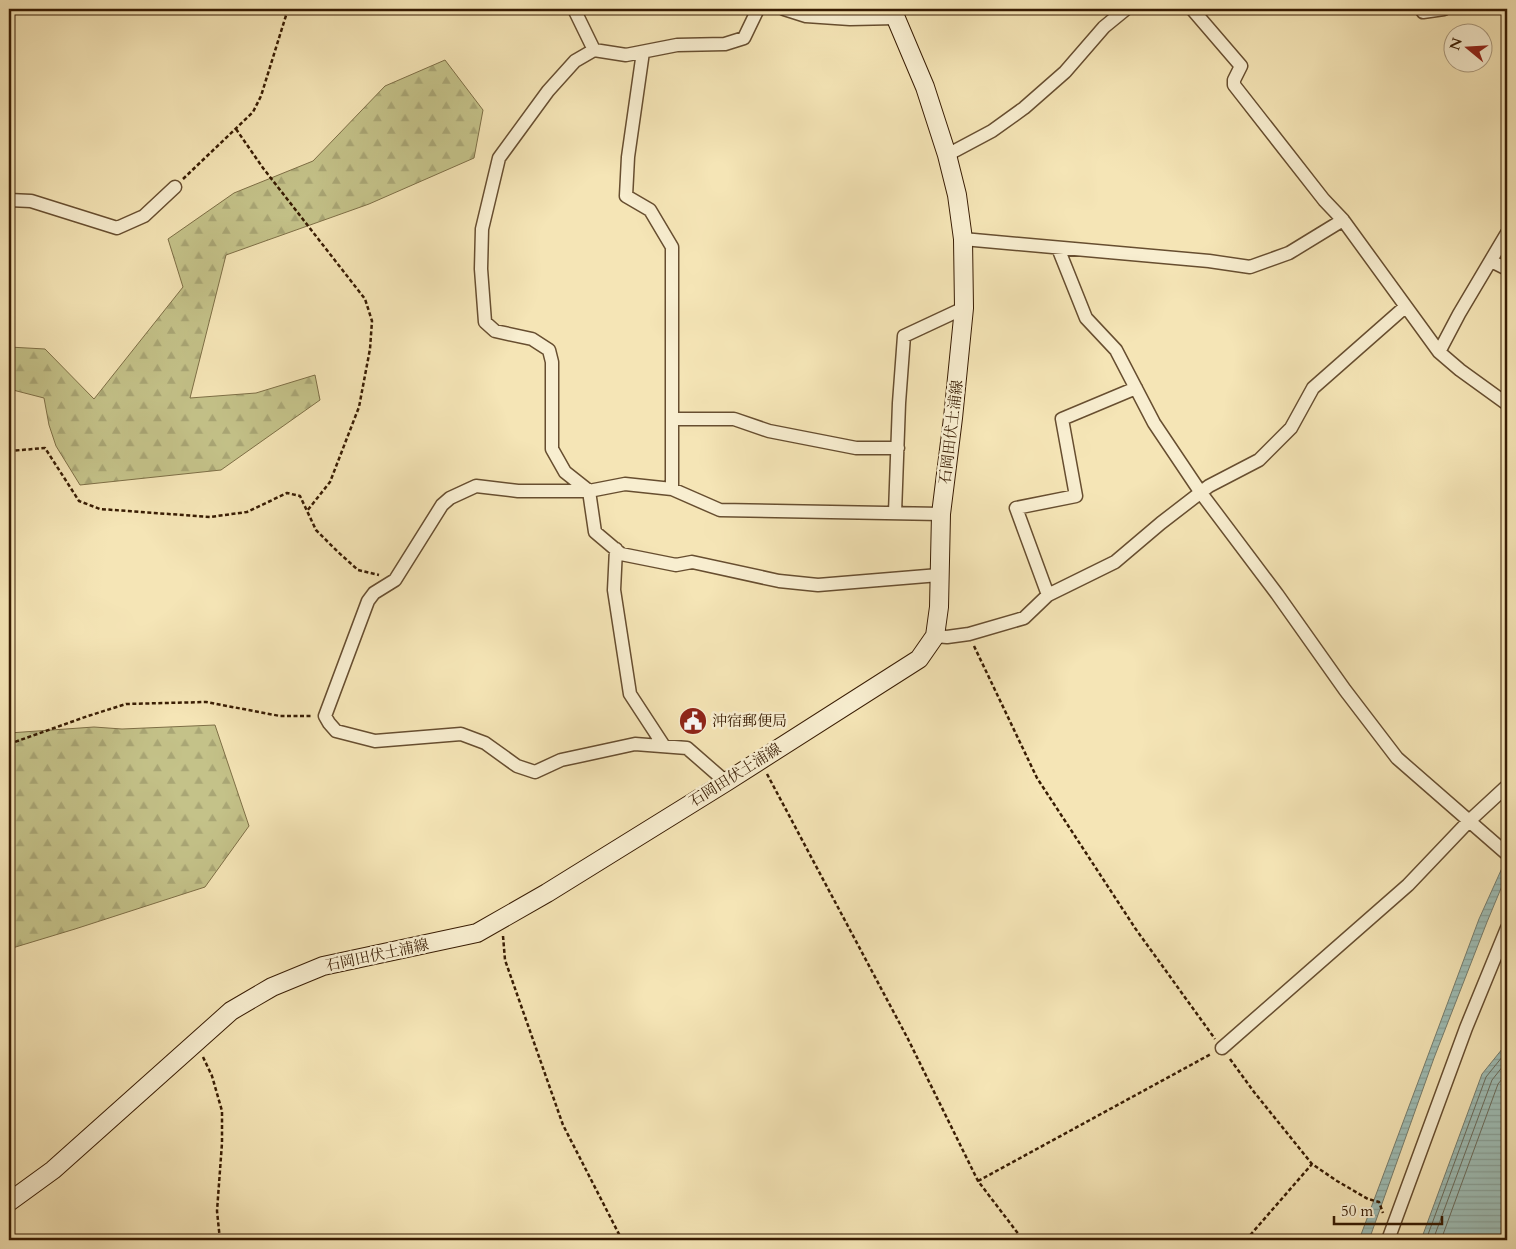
<svg xmlns="http://www.w3.org/2000/svg" width="1516" height="1249" font-family="Cardo,'Noto Serif JP',serif">
<defs>
<pattern id="forest-firs" width="22" height="20" patternUnits="userSpaceOnUse" patternTransform="scale(1.25)"><rect width="22" height="20" fill="#c4c289"/><path d="M5 1l3.5 6h-7zM16 11l3.5 6h-7z" fill="#a9a675"/></pattern>
<pattern id="water-rules" width="6" height="5" patternUnits="userSpaceOnUse" patternTransform="scale(1.25)"><rect width="6" height="5" fill="#9ebdb5"/><path d="M0 2.5h6" fill="none" stroke="#89a29a"/></pattern>
</defs>
<rect width="100%" height="100%" fill="#f5e5b6"/>
<filter id="stains"><feTurbulence type="fractalNoise" baseFrequency=".004" numOctaves="4"/><feColorMatrix values="0 0 0 0 .2 0 0 0 0 .09 0 0 0 0 .02 0 0 0 .5 -.17"/></filter>
<radialGradient id="worn" r=".72"><stop offset=".6" stop-color="#630" stop-opacity="0"/><stop offset="1" stop-color="#630" stop-opacity=".3"/></radialGradient>
<!-- forest -->
<path fill="url(#forest-firs)" stroke="#7e6f46" d="M445 60 483 110 474 158 369 204 226 255 190 398 256 393 315 375 320 400 221 470 80 485 56 446 49 425 44 398 9 389V347L45 349 94 399 183 287 168 239 234 193 313 161 385 86Z
M215 725 249 826 205 887 75 929 9 949V733L94 727 122 729Z"/>
<!-- water -->
<path fill="url(#water-rules)" stroke="#757d6e" d="M1507 857V874L1487 922 1434 1058 1369 1240H1359L1479 919Z
M1507 1043V1240H1421L1482 1074Z"/>
<g fill="none" stroke-linecap="round" stroke-linejoin="round">
<!-- shore -->
<path stroke="#6b6c5c" stroke-width="1" d="M1426 1240 1486 1077 1507 1051
M1433 1240 1492 1080 1507 1061
M1441 1240 1498 1084 1507 1073"/>
<defs>
<path id="street" d="M574 9 594 50
M758 9 744 38 725 44 677 45 626 55 594 50 575 61 548 91 499 158 482 229 481 269 485 322 495 331 532 339 549 350 552 362V449L565 472 589 491 595 532 621 554 676 565 692 562 779 581 818 585 939 575
M784 9 806 16 850 19 896 18
M1192 9 1241 66 1234 80V85L1324 200 1343 220 1439 352 1460 370 1507 404
M1421 9 1423 12 1444 9
M643 52 628 157 626 196 650 210 672 247V489
M947 155 992 131 1024 108 1065 72 1104 27 1126 9
M9 200 31 201 117 228 144 216 175 187
M963 239 1209 261 1250 267 1289 253 1343 220
M1058 248 1086 318 1116 350 1154 423 1201 493 1277 594 1345 690 1397 758 1507 854
M1491 261 1507 269
M1439 352 1459 314 1507 233
M672 419H734L769 431 856 448H898
M895 513 899 403 904 336 964 308
M616 549 614 590 630 694 664 746
M1048 595 1016 508 1076 496 1062 419 1136 388
M935 636 947 637 969 634 1024 618 1048 595 1115 562 1161 523 1209 486 1259 460 1291 428 1313 388 1405 307
M726 782 687 748 635 744 561 760 535 772 517 766 485 743 461 734 375 741 336 731 329 723 325 716 368 601 374 593 395 580 442 505 450 498 476 486 518 491H589L625 484 672 489 720 510 941 514
M1222 1048 1408 885 1468 822 1507 786
M1388 1240 1466 1028 1507 928"/>
<path id="secondary" d="M9 1202 53 1170 231 1011 272 987 323 966 477 933 547 893 726 782 919 659 935 636 939 607 941 514 953 418 964 308 963 239 957 195 947 155 925 87 892 9"/>
</defs>
<!-- street casing -->
<use href="#street" stroke="#674e30" stroke-width="15"/>
<!-- secondary casing -->
<use href="#secondary" stroke="#381c03" stroke-width="20"/>
<!-- path -->
<path stroke="#381c03" stroke-width="2.5" stroke-dasharray="4 2.5" stroke-linecap="butt" d="M236 129 263 168 365 299 372 321 370 349 359 407 330 482 307 511
M183 179 253 112 261 96 288 9
M9 451 45 448 79 501 100 509 210 517 247 512 287 493 300 496 316 530 338 552 358 570 379 575
M974 646 1037 778 1135 928 1215 1039
M9 744 88 716 126 704 206 702 280 716H312
M767 774 908 1039 978 1181 1023 1240
M503 936 505 960 563 1125 622 1240
M203 1057 212 1076 222 1111V1143L217 1211 220 1240
M1230 1059 1254 1092 1312 1164 1337 1181 1368 1199 1379 1202 1383 1213
M978 1181 1211 1054
M1246 1240 1312 1164"/>
<!-- street -->
<use href="#street" stroke="#f8eed0" stroke-width="12"/>
<!-- secondary -->
<use href="#secondary" stroke="#f8eed0" stroke-width="18"/>
</g>
<!-- icons -->
<defs>
<symbol id="civic-disc" viewBox="-11 -11 22 22"><circle r="9.5" fill="#8f2418" stroke="#f8eed0"/><path d="M-.6-6.5H3V-4.5H.6V-3L4-1V1h2V6H-6V1h2V-1L-.6-3ZM-1.2 2.5V6h2.4V2.5Z" fill="#fff"/></symbol>
</defs>
<g fill-rule="evenodd">
<use href="#civic-disc" x="677" y="705" width="32" height="32"/>
</g>
<g text-anchor="middle" dominant-baseline="central" stroke-width="5" stroke-linejoin="round" paint-order="stroke">
<!-- street labels -->
<g font-size="15" fill="#381c03" stroke="#f8eed0">
<text transform="translate(951 432) rotate(-83)">石岡田伏土浦線</text>
<text transform="translate(735 775) rotate(-32)">石岡田伏土浦線</text>
<text transform="translate(377 955) rotate(-12)">石岡田伏土浦線</text>
</g>
<!-- poi labels -->
<g font-size="15" fill="#381c03" stroke="#f8eed0" text-anchor="start">
<text x="712" y="721">沖宿郵便局</text>
</g>
</g>
<!-- margin -->
<rect width="1516" height="1249" fill="none" stroke="#f5e5b6" stroke-width="30"/>
<rect x="10" y="10" width="1496" height="1229" fill="none" stroke="#381c03" stroke-width="2.5"/>
<rect x="15" y="15" width="1486" height="1219" fill="none" stroke="#381c03"/>
<!-- north arrow -->
<g transform="translate(1468 48) rotate(288)"><circle r="24" fill="#f8eed0" stroke="#ab9a7e"/>
<path d="M0-4L9 19L0 12L-9 19Z" fill="#8f2418"/>
<text y="-8" font-size="14" font-weight="bold" text-anchor="middle" fill="#381c03">N</text>
</g>
<!-- scale -->
<path d="M1334 1216v8h108v-8" fill="none" stroke="#381c03" stroke-width="2.5"/>
<text x="1341" y="1216" font-size="15" fill="#381c03" stroke="#f8eed0" stroke-width="4" paint-order="stroke">50 m</text>
<rect width="100%" height="100%" filter="url(#stains)"/>
<rect width="100%" height="100%" fill="url(#worn)"/>
</svg>
